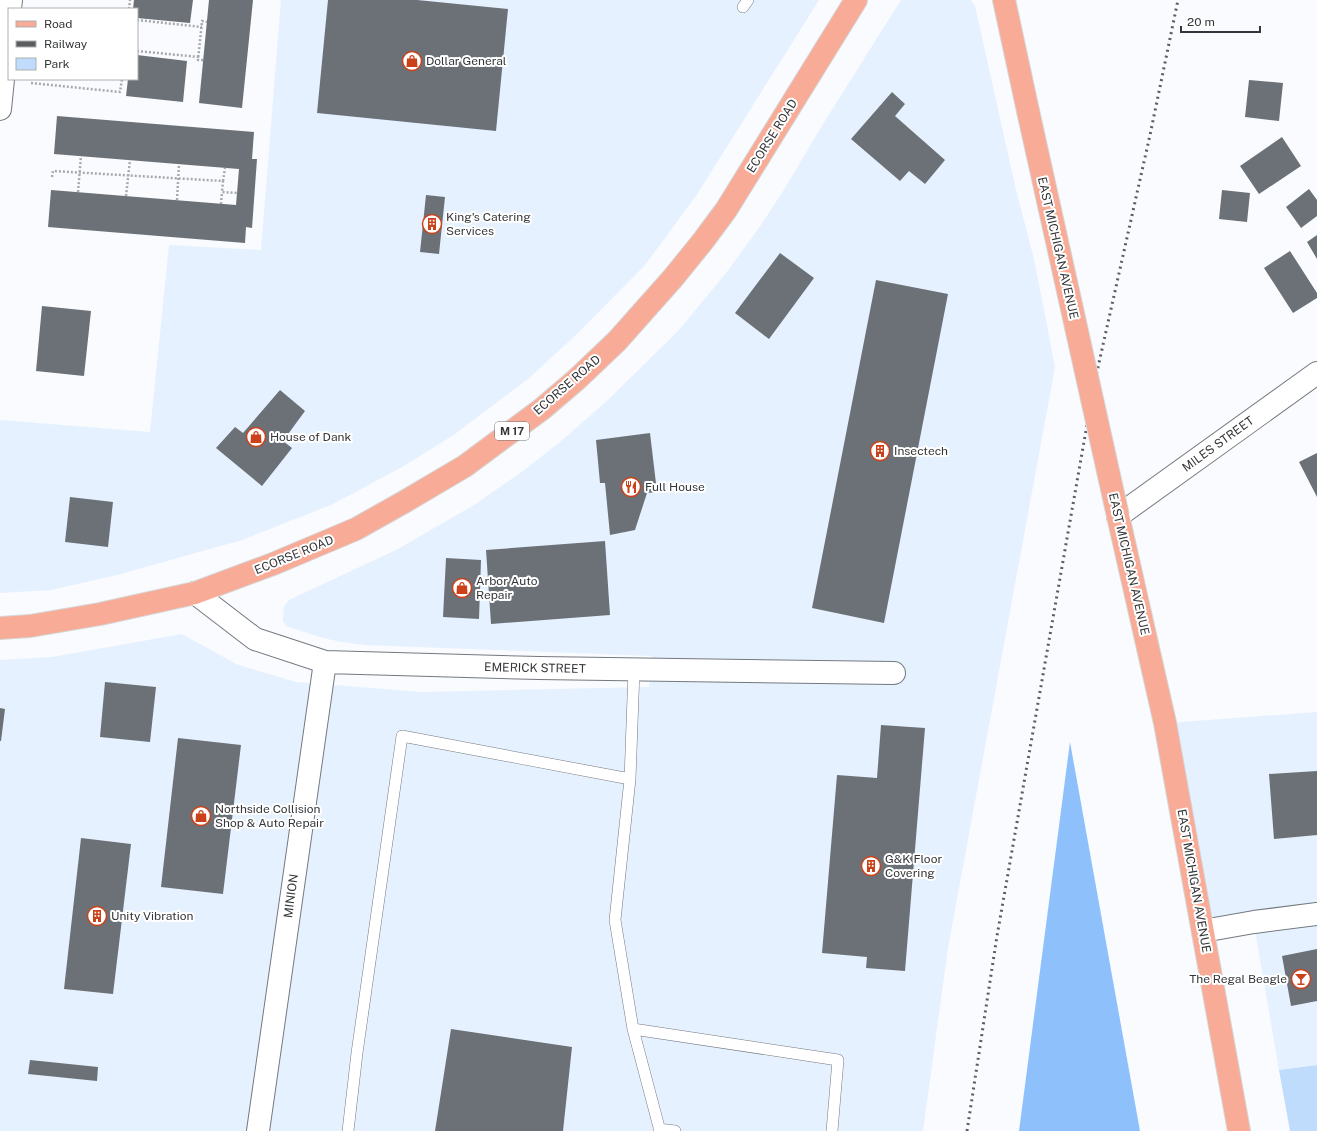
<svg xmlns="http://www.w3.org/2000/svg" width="1317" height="1131" font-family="'Public Sans',sans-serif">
<rect width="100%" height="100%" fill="#f9fbfe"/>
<!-- built -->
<path fill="#e6f1ff" d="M281 0H819L696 196 645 265 578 333 528 379 455 434 404 466 333 504 242 540 117 575 51 590 0 593V420L150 432 169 245 261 250Z
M901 0H971L975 6 1016 190 1034 259 1055 367 948 948 923 1131H0V660L52 657 182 634 236 664 296 682 422 692 649 687 652 656 365 645 341 642 323 638 286 626 283 621 284 606 289 600 398 549 474 505 526 469 561 441 608 400 678 331 726 273 761 225 785 188 823 124Z
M1317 712V1065L1279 1070 1254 924 1203 931 1168 723Z"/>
<!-- green -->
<path fill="#c0dcfd" d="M1317 1065V1131H1290L1279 1070Z"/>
<!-- forest -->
<path fill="#8ec1fc" d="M1070 742 1140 1131H1019Z"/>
<!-- building -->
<path fill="#6b7177" d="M134 0H193L190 23 137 18V9H133Z
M209 0H253L242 108 199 103Z
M328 0H417L508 9 496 131 317 113Z
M137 55 187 61 183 102 126 96 128 79H137Z
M1249 80 1283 83 1279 121 1245 117Z
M892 92 905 104 895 116 945 160 925 184 909 171 900 181 851 139Z
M57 116 254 132 252 159H257L252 228 246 227 245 243 48 227 51 190 236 205 239 169 54 154Z
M1282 137 1301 166 1259 194 1240 166Z
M1309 189 1317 200V216L1301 228 1286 207Z
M1222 190 1250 193 1247 222 1219 219Z
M426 195 445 197 439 254 420 252Z
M1317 235V259L1307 242Z
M1290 251 1317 293V298L1293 313 1264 268Z
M780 253 814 278 769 339 735 313Z
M876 280 948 294 884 623 812 608Z
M42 306 91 311 84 376 36 371Z
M280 390 305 411 283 441 292 448 262 486 216 448 235 427 243 433Z
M650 433 657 492 647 493 635 530 610 535 605 483H600L596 440Z
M1317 453V497L1299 462Z
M70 497 113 502 108 547 65 542Z
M605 541 610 615 491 624 486 550Z
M446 558 481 560 479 619 443 617Z
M105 682 156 687 150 742 100 737Z
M0 708 5 709 1 741H0Z
M881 725 925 728 905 971 866 968 867 957 822 953 837 775 877 778Z
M178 738 241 745 223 894 161 887Z
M1317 771V835L1274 839 1269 774Z
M81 838 131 844 113 994 64 989Z
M1317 949V1001L1291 1006 1282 956Z
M451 1029 572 1047 563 1131H435Z
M30 1060 98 1067 97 1081 28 1074Z"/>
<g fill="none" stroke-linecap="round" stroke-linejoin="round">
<defs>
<path id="service" d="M743 7 748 0
M634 670 630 779 615 920 633 1029 660 1131
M633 1029 838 1060 832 1131
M659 1129 675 1131
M348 1131 357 1053 402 736 630 779"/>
<path id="minor" d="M10 9 11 0
M0 109 9 20
M1118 516 1317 373
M195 593 255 639 325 662 539 668 894 673
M1203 931 1254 922 1317 914
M258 1131 325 662"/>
<path id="primary" d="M1004 0 1028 111
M1118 516 1165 723 1239 1131
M0 628 30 626 100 614 195 593 273 564 356 529 404 502 465 466 542 409 576 380 617 341 673 278 703 241 726 210 856 0"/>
</defs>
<!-- service casing -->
<use href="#service" stroke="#74797f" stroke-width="12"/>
<!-- minor casing -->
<use href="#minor" stroke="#74797f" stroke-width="24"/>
<!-- primary casing -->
<use href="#primary" stroke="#d6d7d7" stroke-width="24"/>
<!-- path -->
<path stroke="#a7a9ac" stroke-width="2.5" stroke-dasharray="2 2" stroke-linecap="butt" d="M129 9 130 0
M137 20 202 27
M137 51 199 57
M203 60H198L202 21 207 22
M31 83 120 92 122 79
M52 177 53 171 223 181 222 192 237 193
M223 181 225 168
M78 192 81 156
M126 196 130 160
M177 200 179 164
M221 204 222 192"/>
<!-- service -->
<use href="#service" stroke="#fff" stroke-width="11"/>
<!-- minor -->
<use href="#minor" stroke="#fff" stroke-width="22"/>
<!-- primary -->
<use href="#primary" stroke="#f8ab97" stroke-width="22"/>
<!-- rail -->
<path stroke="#5b5d60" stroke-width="3" stroke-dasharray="2 4" stroke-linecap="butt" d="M967 1131 997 936 1094 385 1150 135 1178 0"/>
<defs>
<path id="primary-bridge" d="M1028 111 1118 516"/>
</defs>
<!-- primary-bridge casing -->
<use href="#primary-bridge" stroke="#d6d7d7" stroke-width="24" stroke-linecap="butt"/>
<!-- primary-bridge -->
<use href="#primary-bridge" stroke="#f8ab97" stroke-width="22"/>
</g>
<!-- icons -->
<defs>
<symbol id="shop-ring" viewBox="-11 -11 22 22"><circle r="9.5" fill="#fff" stroke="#cb421a" stroke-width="1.5"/><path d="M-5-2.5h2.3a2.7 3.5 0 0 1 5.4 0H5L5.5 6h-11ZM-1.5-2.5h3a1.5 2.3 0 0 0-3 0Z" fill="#cb421a"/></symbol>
<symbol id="building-ring" viewBox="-11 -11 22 22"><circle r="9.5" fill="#fff" stroke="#cb421a" stroke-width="1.5"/><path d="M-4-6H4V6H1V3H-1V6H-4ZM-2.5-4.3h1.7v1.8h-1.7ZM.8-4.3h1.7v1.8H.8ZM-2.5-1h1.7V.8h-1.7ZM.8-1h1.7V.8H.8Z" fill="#cb421a"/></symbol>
<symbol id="restaurant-ring" viewBox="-11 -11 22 22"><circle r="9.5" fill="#fff" stroke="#cb421a" stroke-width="1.5"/><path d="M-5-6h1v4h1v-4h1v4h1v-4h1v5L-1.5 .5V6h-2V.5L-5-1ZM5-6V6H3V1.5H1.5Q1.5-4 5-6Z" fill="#cb421a"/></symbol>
<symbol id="bar-ring" viewBox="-11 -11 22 22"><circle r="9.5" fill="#fff" stroke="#cb421a" stroke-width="1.5"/><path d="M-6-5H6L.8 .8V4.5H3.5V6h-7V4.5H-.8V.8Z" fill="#cb421a"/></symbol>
</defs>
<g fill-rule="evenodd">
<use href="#shop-ring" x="401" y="50" width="22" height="22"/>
<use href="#building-ring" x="421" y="213" width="22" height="22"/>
<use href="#shop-ring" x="245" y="426" width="22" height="22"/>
<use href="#building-ring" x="869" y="440" width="22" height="22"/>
<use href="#restaurant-ring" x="620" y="476" width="22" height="22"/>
<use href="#shop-ring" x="451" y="577" width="22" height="22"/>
<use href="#shop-ring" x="190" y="805" width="22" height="22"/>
<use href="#building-ring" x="860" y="855" width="22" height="22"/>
<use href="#building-ring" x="86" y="905" width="22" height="22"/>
<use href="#bar-ring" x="1290" y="968" width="22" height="22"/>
</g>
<g text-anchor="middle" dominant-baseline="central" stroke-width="4" stroke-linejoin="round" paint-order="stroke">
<!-- shield labels -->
<rect fill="#fff" stroke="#717274" stroke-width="1" x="495" y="422" width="34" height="18" rx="3"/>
<g font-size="11" font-weight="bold" fill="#343639">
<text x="512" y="431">M 17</text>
</g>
<!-- poi labels -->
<g font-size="12" fill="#343639" stroke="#fff" text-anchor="start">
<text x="426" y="61">Dollar General</text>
<text x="446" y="217">King's Catering<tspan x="446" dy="14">Services</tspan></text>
<text x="270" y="437">House of Dank</text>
<text x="894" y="451">Insectech</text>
<text x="645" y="487">Full House</text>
<text x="476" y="581">Arbor Auto<tspan x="476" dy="14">Repair</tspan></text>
<text x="215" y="809">Northside Collision<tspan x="215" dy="14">Shop &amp; Auto Repair</tspan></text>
<text x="885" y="859">G&amp;K Floor<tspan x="885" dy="14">Covering</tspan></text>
<text x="111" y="916">Unity Vibration</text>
<text x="1287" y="979" text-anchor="end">The Regal Beagle</text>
</g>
<!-- street labels -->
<g font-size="12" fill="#343639" stroke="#fff">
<text transform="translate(772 136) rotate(-58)">ECORSE ROAD</text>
<text transform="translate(1058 248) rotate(77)">EAST MICHIGAN AVENUE</text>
<text transform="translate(567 385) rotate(-41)">ECORSE ROAD</text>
<text transform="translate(1218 444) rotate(-36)">MILES STREET</text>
<text transform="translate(294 555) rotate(-22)">ECORSE ROAD</text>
<text transform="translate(1129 564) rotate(77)">EAST MICHIGAN AVENUE</text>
<text transform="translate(535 668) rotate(1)">EMERICK STREET</text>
<text transform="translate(1194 881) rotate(80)">EAST MICHIGAN AVENUE</text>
<text transform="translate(291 896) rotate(-82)">MINION</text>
</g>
</g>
<!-- legend -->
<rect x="8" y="8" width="130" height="72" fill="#ffffff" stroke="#aeafb0"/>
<rect x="16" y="21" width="20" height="6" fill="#f8ab97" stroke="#aeafb0"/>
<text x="44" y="28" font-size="12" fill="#343639">Road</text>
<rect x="16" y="41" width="20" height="6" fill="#5b5d60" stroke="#aeafb0"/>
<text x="44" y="48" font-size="12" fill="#343639">Railway</text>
<rect x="16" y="58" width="20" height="12" fill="#c0dcfd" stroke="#aeafb0"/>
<text x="44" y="68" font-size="12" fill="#343639">Park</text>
<!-- scale -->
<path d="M1181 26v6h79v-6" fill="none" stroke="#343639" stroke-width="2"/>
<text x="1187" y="26" font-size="12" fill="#343639" stroke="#ffffff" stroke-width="3" paint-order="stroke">20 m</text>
</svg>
